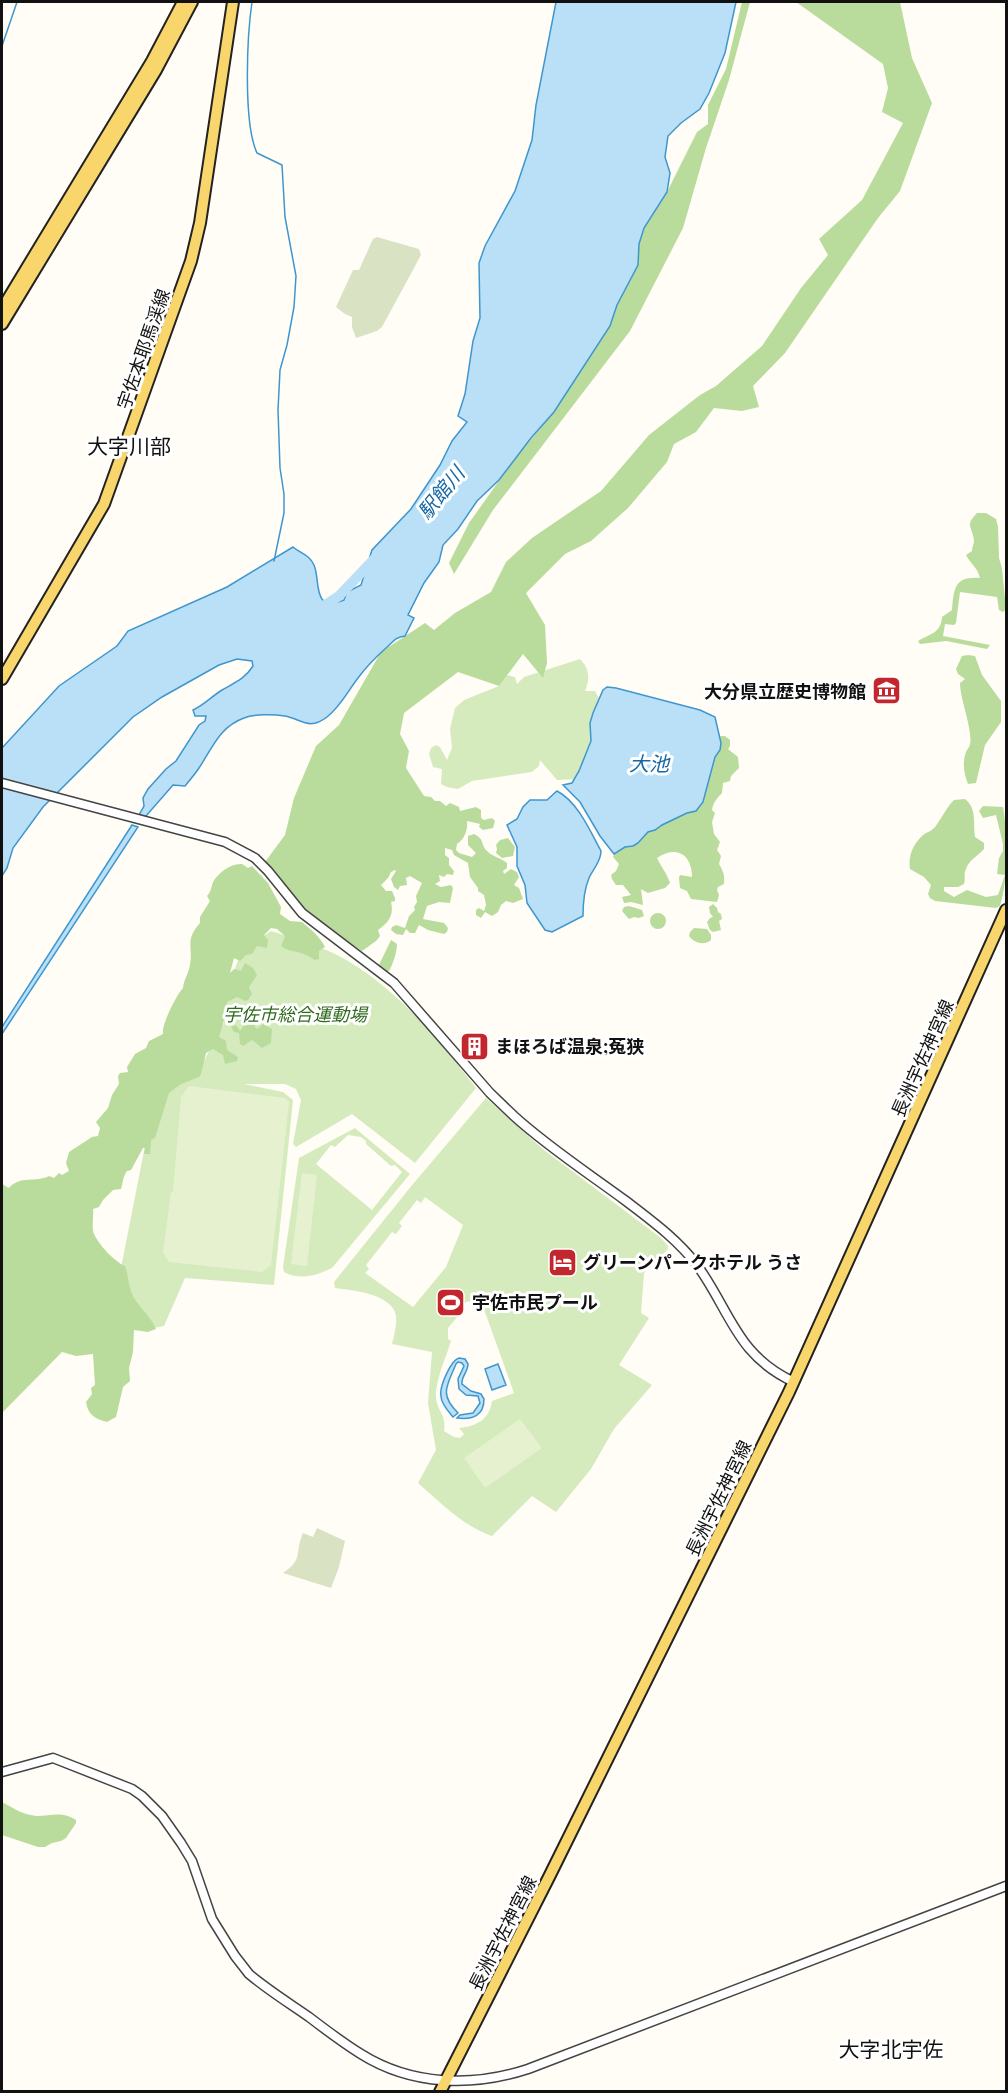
<svg xmlns="http://www.w3.org/2000/svg" width="1008" height="2093" font-family="'Playfair Display','Noto Sans JP',serif">
<rect width="100%" height="100%" fill="#fffdf5"/>
<!-- green -->
<path fill="#d5ebbd" fill-rule="evenodd" d="M580 659C590 669 590 679 585 691H595L602 704 600 715 580 779 557 780 540 760 539 766 532 772 472 781 458 789 447 787 441 784 442 769 433 767 429 754 431 748 436 745 440 747 447 760 452 748 450 729 455 708 464 700 499 686 507 675 515 677 517 684 524 677Z
M271 931C296 939 325 947 348 961 400 992 440 1041 476 1088L415 1163 352 1114 296 1147 293 1144 301 1100 296 1089 285 1084H244L283 1092 293 1100 274 1285 185 1278 164 1326 153 1328 128 1296 121 1268 155 1095 197 1074 224 1023 227 989 242 950Z
M486 1098 544 1150 661 1238 668 1246V1249L644 1273 641 1313 649 1318 619 1365 652 1385 614 1429 591 1469 556 1512 532 1496 492 1536C463 1526 441 1503 418 1483L436 1450 428 1403 432 1352 392 1344C394 1336 397 1325 396 1316 393 1294 352 1290 335 1288L334 1282 413 1184ZM425 1197 463 1225 446 1267 413 1307 365 1273 369 1269 366 1265 392 1232 396 1234 402 1226 399 1223 417 1200 421 1203ZM469 1301 485 1312 514 1393 492 1401C489 1420 477 1426 459 1428L464 1434 460 1438 454 1437 444 1431C446 1416 441 1416 437 1403 432 1387 446 1358 451 1341L448 1339V1328L458 1316 454 1313 462 1304Z
M355 1128 410 1174 332 1268C318 1275 299 1281 284 1272L283 1267 299 1158ZM348 1135 361 1137 366 1141V1144L391 1166 395 1165 402 1172 372 1210 316 1164 331 1145 335 1147Z"/>
<!-- forest -->
<path fill="#b9dc9c" d="M742 2H750L729 80 706 148 683 228 630 331 493 510 454 574 449 563 469 523 513 461 554 412 610 326 617 305 638 265 639 244 644 228 667 192 697 132 708 124V105L726 69Z
M796 2H900L912 58 932 103 900 191 878 218 785 353 753 386 759 407 742 411 714 408 696 432 674 444 667 462 628 508 591 541 565 554 526 593 545 625 547 663 543 678 523 654 499 686 458 672 404 713 400 734 409 751 406 768 424 796 431 797 435 801H440L446 806 450 803 459 807 460 811 476 807 481 810V818L484 820 492 818 495 821 493 828 483 830 479 827 480 824 467 821C468 829 465 839 457 844L456 850 459 853 472 857 476 853 468 845V836L474 834C485 840 480 842 486 850 492 857 500 857 507 863V868L503 871 504 874 511 869 517 872 519 877 514 885 519 888 523 899 513 903 506 901 501 905 498 912 492 916 485 912 481 918 476 915V910L479 908 484 911 486 905 484 895 478 891V888L470 877 468 863 454 855 452 850 445 848V855L449 858V865L454 871 453 875 447 874 444 877 439 875 440 881 435 884 441 887 451 885 453 888 450 903 439 902 427 906 423 919 444 923 448 928 447 932 444 934 428 930 419 925 415 933H410L406 929 403 935 396 934 391 930 392 927 396 925 405 928 409 916 415 910 414 907 417 902 416 896 422 883 410 876 406 878 407 885 400 886 398 890 394 887 391 879 396 871 395 870 391 872 388 878 381 885 386 891H392L395 898V901L391 902C394 915 389 922 378 930L380 936 376 941 362 951 312 917 294 901 265 862 285 835 294 798 316 746 339 725 381 652 425 623 434 630 455 613 491 592 506 562 532 538 601 491 649 435 700 395 716 386 762 346 801 288 828 255 819 239 862 200 903 123 882 112 888 88 883 64Z
M977 513H986L996 519 998 527 999 558 1002 568 1006 609 1003 612 999 610 997 597 960 592 956 623 954 625 945 624 943 636 990 645 987 649 946 641 920 644 918 641C930 634 941 633 942 617L952 610C954 589 954 576 980 578 978 568 970 563 966 555L972 551C972 547 974 544 974 541 973 527 964 526 977 513Z
M968 655 975 656 982 675 1001 701V722L985 745 976 783 968 784C964 774 962 763 966 752 967 749 970 747 970 744 973 730 960 699 960 683L965 679 958 674 956 669 962 656Z
M721 736H725L730 740V746L728 749 738 757 739 768 731 776 730 781 723 783 722 793C717 798 713 803 712 810L715 813 712 822 714 834 720 842 717 850 721 856 719 864C723 871 725 875 724 884L718 887 717 890 719 895 717 902 691 899 687 891 680 888 679 878 680 875 692 877C692 854 676 845 657 858 661 867 667 873 670 883L665 888 648 893 641 889 643 905 631 902 624 903 622 897 631 895 623 885H616L612 879 611 875 616 871 619 864 613 857 617 846Z
M965 799C977 808 973 823 975 837L984 843V849C978 856 969 860 966 869 963 875 966 878 964 884L958 887H944V891L954 897 967 890 986 897 998 895 1005 875 997 874 999 858 1003 851V844L996 815 983 818 979 811 983 806 1003 807C1008 834 1008 881 1000 906L996 908 935 901 930 898 928 894 931 885 924 877 910 869C908 856 913 844 923 835 927 832 932 831 935 827 942 818 946 808 954 800Z
M508 838 515 847 513 856 502 858 496 853 497 849 496 845 500 840Z
M242 864 248 868 252 866 268 883 281 907 280 914 290 921 302 922C311 930 319 935 325 947L319 951V959L315 960C312 959 309 956 306 955 298 951 289 952 281 946L285 936 277 929 271 928 264 935 268 940 267 948 257 946 252 954 246 955 240 961 234 958 230 973 234 969 241 971 245 963 253 968 257 975 249 987 252 994 248 1000 245 1001 237 997 227 1002 226 1014 219 1037 226 1041 227 1050 238 1057 237 1061 225 1064 223 1055 213 1049 206 1053 201 1074 199 1077 181 1084 169 1093 155 1138 151 1140 150 1154H144L145 1148H143L131 1170 127 1171C123 1176 123 1183 121 1189L113 1190 103 1200 99 1207 93 1209C94 1217 91 1226 94 1234 99 1245 115 1262 125 1266 129 1277 128 1287 134 1298 141 1309 151 1317 156 1329L148 1332 134 1330 133 1352 129 1368 130 1381 123 1387 116 1417 107 1422C95 1419 88 1415 86 1402L92 1394 91 1388 95 1385 93 1354 76 1356 62 1352 2 1413V1184L9 1188C20 1175 35 1183 49 1176L54 1178 59 1173 62 1175 69 1171 66 1163 69 1152 92 1137 98 1136 100 1128 96 1122 108 1108 112 1095 119 1084 118 1076 120 1073 128 1072 127 1067 135 1054 146 1048 149 1041 163 1034C161 1025 177 994 183 988 184 980 187 976 189 969 195 948 183 942 200 923V917L210 901 207 896C211 892 211 888 213 882 218 873 231 863 242 864Z
M713 904 717 908 718 912 721 914 722 919 719 921 721 930 713 932 710 930 707 922 710 918 713 917 710 913 709 907Z
M629 906 642 910 644 916 639 918 634 917 629 919 622 911 624 907Z
M650 921a8 8 0 1 1 16 0a8 8 0 1 1-16 0Z
M694 928 707 929 711 935V940C704 946 694 943 689 936L690 932Z
M391 940 397 944C397 952 393 964 389 971L385 972 379 965Z
M244 1016 254 1018 255 1027 257 1029 263 1024 272 1029 271 1043 262 1048 252 1040 243 1046 240 1044 239 1033 234 1032 231 1027 236 1025 240 1031 243 1027 241 1020Z
M2 1802C13 1808 23 1815 37 1816 52 1816 61 1811 76 1820V1823L66 1838 61 1841 52 1843 45 1847H38L2 1835Z"/>
<!-- cemetery -->
<path fill="#d9e3c4" d="M377 237 419 249 421 255 382 327 377 331 356 338 352 327V317L345 314 336 307 353 270H359L373 239Z
M317 1528 345 1541 339 1567 331 1588 283 1573C304 1559 294 1554 303 1533L313 1537Z"/>
<!-- pitch -->
<path fill="#e6f2cf" d="M189 1086 285 1098 289 1102 271 1265 262 1272 169 1262 163 1253 171 1192H173L181 1097Z
M302 1173 317 1175 307 1266 291 1264Z
M520 1419 542 1448 485 1488 464 1458Z"/>
<!-- water -->
<path fill="#b9e0f7" stroke="#3f96cf" stroke-width="1.5" d="M556 2H736L725 53 709 93 700 109 681 123 668 136 665 157 670 173 667 192 644 228 639 244 638 265 617 305 610 326 554 412 531 438 499 480 477 501 458 529 443 545 439 562 424 583 408 615 414 618 405 636C395 637 393 642 386 648 376 657 366 667 358 678 348 691 340 707 327 717 309 731 301 719 285 716 273 714 255 714 244 718 219 727 212 749 199 768 195 774 190 780 185 786L173 785 146 816 139 815 144 806 143 798 148 789 166 769 176 761 199 725 205 721 206 716H195L193 710C204 705 212 696 222 690 234 683 245 679 253 666L252 661 237 659 219 665 162 697 133 717 43 807 13 848 7 868 2 876V748L59 686 117 646 128 631 227 587 293 547C300 553 310 555 314 565 321 581 311 613 344 600L347 592 361 585 372 550 411 509 440 465 452 441 467 422 458 416 465 394 473 341 480 318 479 263 485 246 515 191 532 140 536 105Z
M607 687 616 688 700 710 715 717 721 743 720 750 715 757 703 802 696 811 687 813 662 825 655 830 648 832 638 843 633 846 625 847 614 854 600 836 580 802 563 785 572 783 579 771 591 741 590 723 593 713 603 690Z
M557 791C578 802 590 831 601 851 601 862 593 869 589 878 584 890 583 903 583 916L552 932 545 930 527 903 525 885 517 866V847L507 825 517 819 523 807 530 800H547Z
M132 825 138 827 2 1034V1027Z
M459 1358 465 1359 468 1364C468 1372 461 1376 462 1384L471 1391 481 1394 484 1399C484 1416 472 1420 457 1418L460 1415 473 1413 480 1403 478 1396 466 1395 459 1389 458 1379 464 1366 462 1363 458 1362 456 1364C447 1386 439 1394 458 1413L453 1417C449 1412 441 1404 441 1396 439 1387 451 1360 459 1358Z
M498 1364 506 1385 492 1390 485 1369Z"/>
<g fill="none" stroke-linecap="round" stroke-linejoin="round">
<!-- stream -->
<path stroke="#3f96cf" stroke-width="1.5" d="M252 2C247 36 243 123 257 153L282 165 285 217 296 276 294 307 287 345 280 370 278 410 280 468 284 494V513L274 561
M2 46 17 2"/>
<!-- river -->
<path stroke="#b9e0f7" stroke-width="10" d="M319 609 339 596 378 555"/>
<defs>
<path id="minor" d="M2 783 225 842 255 858 268 871 302 913 394 983 490 1093 514 1116C548 1147 588 1173 626 1201 652 1221 677 1239 697 1265 731 1312 736 1355 794 1382
M2 1772 53 1758 132 1789 142 1796 162 1816 181 1843 192 1861 212 1919 235 1956 249 1974C268 1990 289 2003 309 2017 326 2030 343 2043 361 2054 412 2086 473 2087 528 2069L1006 1886"/>
<path id="major" d="M2 309 152 61 183 2
M2 324 156 70 192 2
M2 679 104 504 191 261 200 223 233 2
M440 2092 550 1875 789 1392 1006 910"/>
</defs>
<!-- minor casing -->
<use href="#minor" stroke="#444" stroke-width="11"/>
<!-- major casing -->
<use href="#major" stroke="#222" stroke-width="14"/>
<!-- minor -->
<use href="#minor" stroke="#fff" stroke-width="8"/>
<!-- major -->
<use href="#major" stroke="#f9d66b" stroke-width="10"/>
</g>
<!-- icons -->
<defs>
<symbol id="museum-square" viewBox="-11 -11 22 22"><rect x="-9" y="-9" width="18" height="18" rx="4" fill="#c4262e" stroke="#fff"/><path d="M0-6L6-3V-2H-6V-3ZM-5-1h2V3h-2ZM-1-1h2V3h-2ZM3-1h2V3H3ZM-6 4H6V6H-6Z" fill="#fff"/></symbol>
<symbol id="building-square" viewBox="-11 -11 22 22"><rect x="-9" y="-9" width="18" height="18" rx="4" fill="#c4262e" stroke="#fff"/><path d="M-4-6H4V6H1V3H-1V6H-4ZM-2.5-4.3h1.7v1.8h-1.7ZM.8-4.3h1.7v1.8H.8ZM-2.5-1h1.7V.8h-1.7ZM.8-1h1.7V.8H.8Z" fill="#fff"/></symbol>
<symbol id="hotel-square" viewBox="-11 -11 22 22"><rect x="-9" y="-9" width="18" height="18" rx="4" fill="#c4262e" stroke="#fff"/><path d="M-6-4.5h1.5V1H6V5H4.5V3h-9V5H-6ZM-4 0a1.8 1.8 0 1 1 3.6 0ZM.5 0V-2.5h3Q6-2.5 6 0Z" fill="#fff"/></symbol>
<symbol id="stadium-square" viewBox="-11 -11 22 22"><rect x="-9" y="-9" width="18" height="18" rx="4" fill="#c4262e" stroke="#fff"/><path d="M0-5a6.5 5 0 1 0 0 10a6.5 5 0 1 0 0-10ZM-3.5-1.8h7v3.6h-7Z" fill="#fff"/></symbol>
</defs>
<g fill-rule="evenodd">
<use href="#museum-square" x="870" y="674" width="33" height="33"/>
<use href="#building-square" x="458" y="1030" width="33" height="33"/>
<use href="#hotel-square" x="546" y="1246" width="33" height="33"/>
<use href="#stadium-square" x="434" y="1286" width="33" height="33"/>
</g>
<g text-anchor="middle" dominant-baseline="central" stroke-width="6" stroke-linejoin="round" paint-order="stroke">
<!-- street labels -->
<g font-size="18" fill="#111" stroke="#fff">
<text transform="translate(143 349) rotate(-71)">宇佐本耶馬渓線</text>
<text transform="translate(922 1058) rotate(-66)">長洲宇佐神宮線</text>
<text transform="translate(718 1498) rotate(-64)">長洲宇佐神宮線</text>
<text transform="translate(502 1933) rotate(-63)">長洲宇佐神宮線</text>
</g>
<!-- poi labels -->
<g font-size="18" font-weight="bold" fill="#111" stroke="#fff" text-anchor="start">
<text x="866" y="691" text-anchor="end">大分県立歴史博物館</text>
<text x="495" y="1046">まほろば温泉;菟狭</text>
<text x="583" y="1262">グリーンパークホテル うさ</text>
<text x="472" y="1302">宇佐市民プール</text>
</g>
<!-- park labels -->
<g font-size="18" font-style="italic" fill="#2f6b1f" stroke="#fff">
<text x="295" y="1014">宇佐市総合運動場</text>
</g>
<!-- water labels -->
<g font-size="20" font-style="italic" fill="#1768a6" stroke="#fff">
<text transform="translate(440 492) rotate(-51)">駅館川</text>
<text x="649" y="762">大池</text>
</g>
<!-- quarter labels -->
<g font-size="21" fill="#111" stroke="#fff">
<text x="129" y="445">大字川部</text>
<text x="891" y="2048">大字北宇佐</text>
</g>
</g>
<!-- border -->
<rect width="1008" height="2093" fill="none" stroke="#111111" stroke-width="6"/>
</svg>
